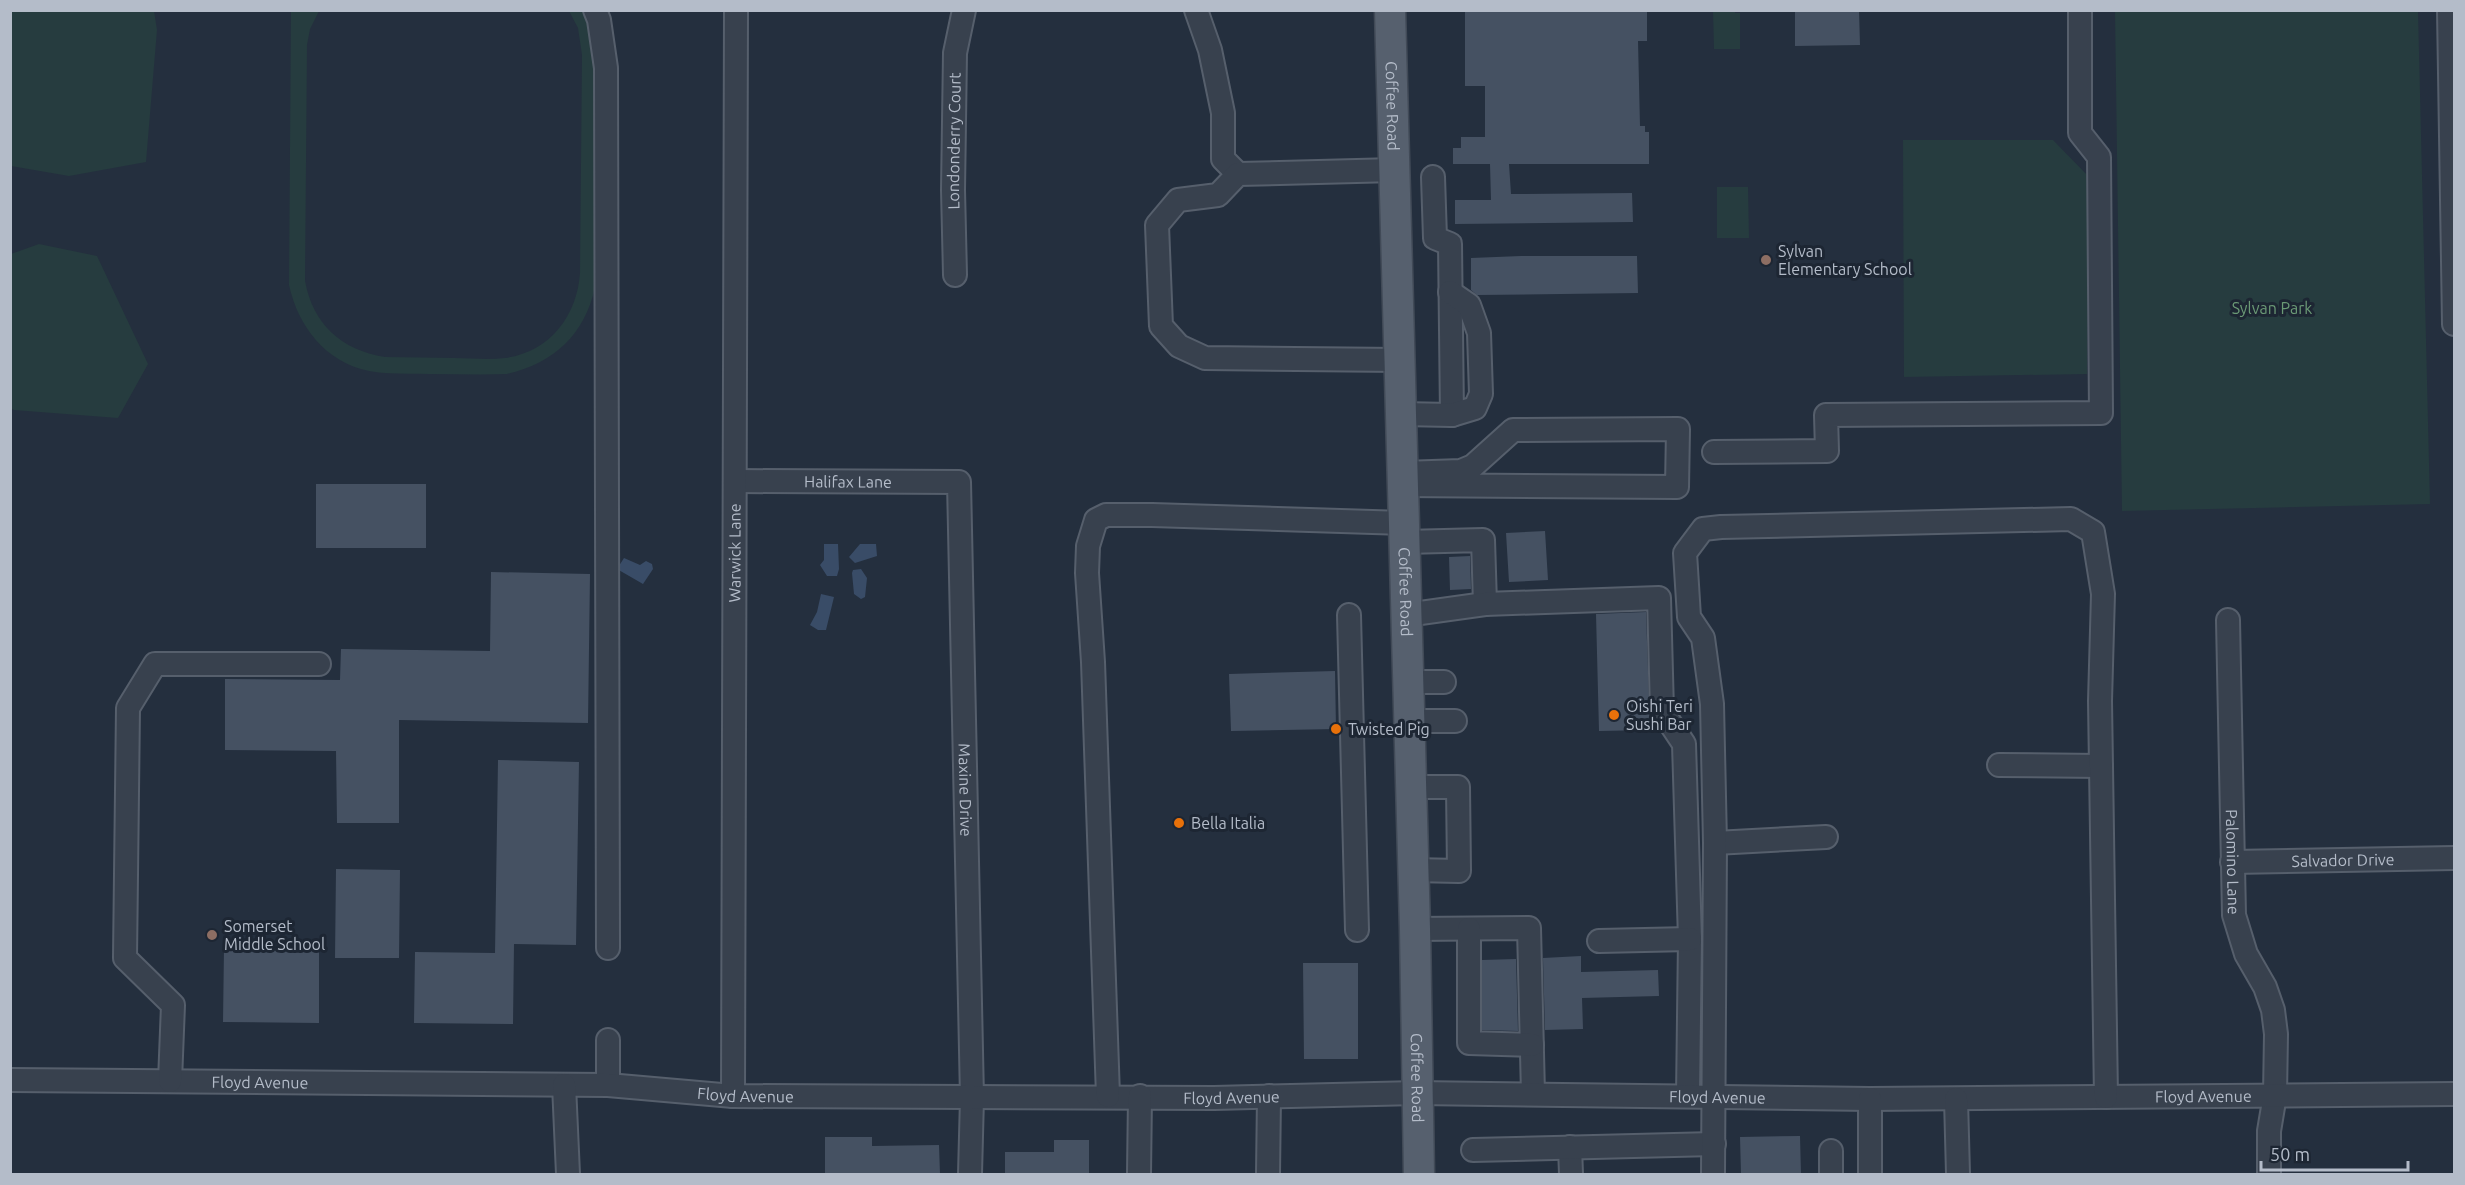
<svg xmlns="http://www.w3.org/2000/svg" width="2465" height="1185" font-family="Ubuntu,sans-serif">
<rect width="100%" height="100%" fill="#242f3e"/>
<!-- green -->
<path fill="#263c3f" d="M10 11H154L157 30 146 162 69 176 11 166Z
M291 11H319L310 29 307 45 305 281C313 324 341 350 385 357 408 357 431 358 454 358 470 358 488 360 505 358 550 352 577 316 580 273L582 55 578 28 569 11H588L597 38 595 288C584 335 554 363 507 374 481 375 455 374 429 374 409 373 388 375 369 371 325 362 298 326 289 285Z
M1713 11H1735V13H1740V49H1714Z
M2115 11H2418L2430 504 2122 511Z
M1903 140H2053L2089 177 2087 374 1904 377Z
M1717 187H1748L1749 238H1717Z
M39 244 97 256 148 364 118 418 14 410 11 408V254Z"/>
<!-- water -->
<path fill="#394c67" d="M824 544H838L839 569 837 576H827L820 565 824 560Z
M860 544H876L877 556 855 563 849 557Z
M624 558 640 565 646 561 652 564 653 569 643 584 617 569Z
M861 569 867 578 865 597 861 599 854 594 852 573 853 570Z
M821 594 834 597 826 630H818L810 625 817 612Z"/>
<!-- building -->
<path fill="#455162" d="M1465 10H1647V41H1638L1640 126H1645V132H1649V164H1509L1511 194 1632 193 1633 222 1455 224V200H1491L1490 164H1453V148H1461V137H1485V86H1465Z
M1795 10H1859L1860 45 1795 46Z
M1521 256H1637L1638 293 1477 295 1471 290V258Z
M316 484H426V548H316Z
M1545 531 1548 580 1509 582 1506 533Z
M1470 556 1471 589 1450 590 1449 557Z
M491 572 590 574 588 723 399 720V823H337L336 751 225 750V679L340 680 341 649 490 651Z
M1646 612 1650 730 1599 731 1596 614Z
M1335 671 1336 729 1231 731 1229 674Z
M498 760 579 762 576 945 514 944 513 1024 414 1023 415 952 495 953Z
M336 869 400 870 399 958H335Z
M224 948H319V1023L223 1022Z
M1581 956V972L1658 970 1659 996 1582 998 1583 1029 1545 1030 1543 958Z
M1516 959 1518 1031 1482 1030V960Z
M1303 963H1358V1059H1304Z
M1800 1136 1801 1174H1741L1740 1137Z
M825 1137H872V1146L939 1145 940 1174H825Z
M1054 1140H1089V1174H1005V1152H1054Z"/>
<g fill="none" stroke-linecap="round" stroke-linejoin="round">
<defs>
<g id="minor">
<path d="M595 10 599 20 606 68 608 948"/>
<path d="M1196 10 1210 50 1223 113V159L1238 174"/>
<path d="M2449 10 2454 324"/>
<path d="M1395 170 1238 174 1218 195 1178 200 1157 225 1161 326 1179 346 1205 358 1400 360"/>
<path d="M1433 177 1435 238 1450 244 1452 415"/>
<path id="s1" d="M955 275 953 190 955 53 964 10"/>
<path d="M1401 414 1452 415 1475 408 1481 394 1479 333 1469 305 1450 292"/>
<path d="M1714 452 1827 451 1826 415 2101 413 2099 157 2080 133V10"/>
<path d="M1403 473 1461 471 1473 466 1513 430 1678 429 1677 487 1403 485"/>
<path id="s2" d="M736 481 959 482 972 1098 970 1174"/>
<path d="M1405 542 1483 540 1485 604"/>
<path d="M1349 615 1357 930"/>
<path d="M1406 615 1485 604 1659 598 1662 711 1684 744 1690 939 1688 1096"/>
<path id="s3" d="M2228 620 2234 915 2246 954 2265 987 2273 1010 2276 1034 2275 1095 2269 1131V1174"/>
<path d="M1408 682H1444"/>
<path d="M1409 721H1455"/>
<path d="M1999 765 2101 766"/>
<path d="M1411 787H1458L1459 871 1413 870"/>
<path d="M1715 843 1826 837"/>
<path id="s4" d="M2232 862 2454 858"/>
<path d="M1415 929 1529 928 1533 1094"/>
<path d="M1469 929V1043L1532 1045"/>
<path d="M1599 941 1690 939"/>
<path d="M608 1040V1085"/>
<path id="s5" d="M10 1080 608 1085 733 1096 1214 1098 1417 1093 1870 1099 2454 1094"/>
<path d="M170 1081 173 1005 125 958 128 708 155 664H319"/>
<path d="M564 1085 568 1174"/>
<path id="s6" d="M733 1096 736 10"/>
<path d="M1108 1096 1093 662 1087 573 1088 546 1096 520 1106 515H1152L1404 523"/>
<path d="M1870 1099V1174"/>
<path d="M1956 1099 1958 1174"/>
<path d="M1570 1147 1571 1174"/>
<path d="M1473 1150 1714 1144"/>
<path d="M1831 1151V1174"/>
<path d="M1139 1174 1140 1096"/>
<path d="M1268 1174 1269 1096"/>
<path d="M1713 1174 1715 843 1712 704 1703 638 1689 617 1685 553 1703 529 1721 527 2071 519 2093 532 2103 594 2100 701 2106 1097"/>
</g>
<g id="major">
<path id="s7" d="M1390 10 1415 929 1419 1174"/>
</g>
</defs>
<!-- minor casing -->
<use href="#minor" stroke="#565f6c" stroke-width="26"/>
<!-- major casing -->
<use href="#major" stroke="#414a57" stroke-width="33"/>
<!-- minor -->
<use href="#minor" stroke="#38414e" stroke-width="22"/>
<!-- major -->
<use href="#major" stroke="#56606e" stroke-width="30"/>
</g>
<!-- markers -->
<g fill="#8d6e63" stroke="#1d2633" stroke-width="2">
<circle cx="1766" cy="260" r="6"/>
<circle cx="212" cy="935" r="6"/>
</g>
<g fill="#e8710a" stroke="#1d2633" stroke-width="2">
<circle cx="1614" cy="715" r="6"/>
<circle cx="1336" cy="729" r="6"/>
<circle cx="1179" cy="823" r="6"/>
</g>
<g text-anchor="middle" dominant-baseline="central" stroke-width="6" stroke-linejoin="round" paint-order="stroke">
<!-- street labels -->
<g font-size="16" fill="#b4bcc9" stroke="#1d2633">
<text stroke="none"><textPath href="#s7" startOffset="96">Coffee Road</textPath></text>
<text stroke="none"><textPath href="#s1" startOffset="134">Londonderry Court</textPath></text>
<text stroke="none"><textPath href="#s2" startOffset="112">Halifax Lane</textPath></text>
<text stroke="none"><textPath href="#s6" startOffset="543">Warwick Lane</textPath></text>
<text stroke="none"><textPath href="#s7" startOffset="582">Coffee Road</textPath></text>
<text stroke="none"><textPath href="#s2" startOffset="531">Maxine Drive</textPath></text>
<text stroke="none"><textPath href="#s4" startOffset="111">Salvador Drive</textPath></text>
<text stroke="none"><textPath href="#s3" startOffset="242">Palomino Lane</textPath></text>
<text stroke="none"><textPath href="#s7" startOffset="1068">Coffee Road</textPath></text>
<text stroke="none"><textPath href="#s5" startOffset="250">Floyd Avenue</textPath></text>
<text stroke="none"><textPath href="#s5" startOffset="736">Floyd Avenue</textPath></text>
<text stroke="none"><textPath href="#s5" startOffset="1222">Floyd Avenue</textPath></text>
<text stroke="none"><textPath href="#s5" startOffset="2194">Floyd Avenue</textPath></text>
<text stroke="none"><textPath href="#s5" startOffset="1708">Floyd Avenue</textPath></text>
</g>
<!-- poi labels -->
<g font-size="16" fill="#b4bcc9" stroke="#1d2633" text-anchor="start">
<text x="1778" y="251">Sylvan<tspan x="1778" dy="18">Elementary School</tspan></text>
<text x="1626" y="706">Oishi Teri<tspan x="1626" dy="18">Sushi Bar</tspan></text>
<text x="1348" y="729">Twisted Pig</text>
<text x="1191" y="823">Bella Italia</text>
<text x="224" y="926">Somerset<tspan x="224" dy="18">Middle School</tspan></text>
</g>
<!-- park labels -->
<g font-size="16" fill="#6b9a76" stroke="#1d2633">
<text x="2272" y="308">Sylvan Park</text>
</g>
</g>
<!-- border -->
<rect width="2465" height="1185" fill="none" stroke="#b4bcc9" stroke-width="24"/>
<!-- scale -->
<path d="M2261 1161v9h147v-9" fill="none" stroke="#b4bcc9" stroke-width="3"/>
<text x="2270" y="1161" font-size="18" fill="#b4bcc9" stroke="#1d2633" stroke-width="4.5" paint-order="stroke">50 m</text>
</svg>
